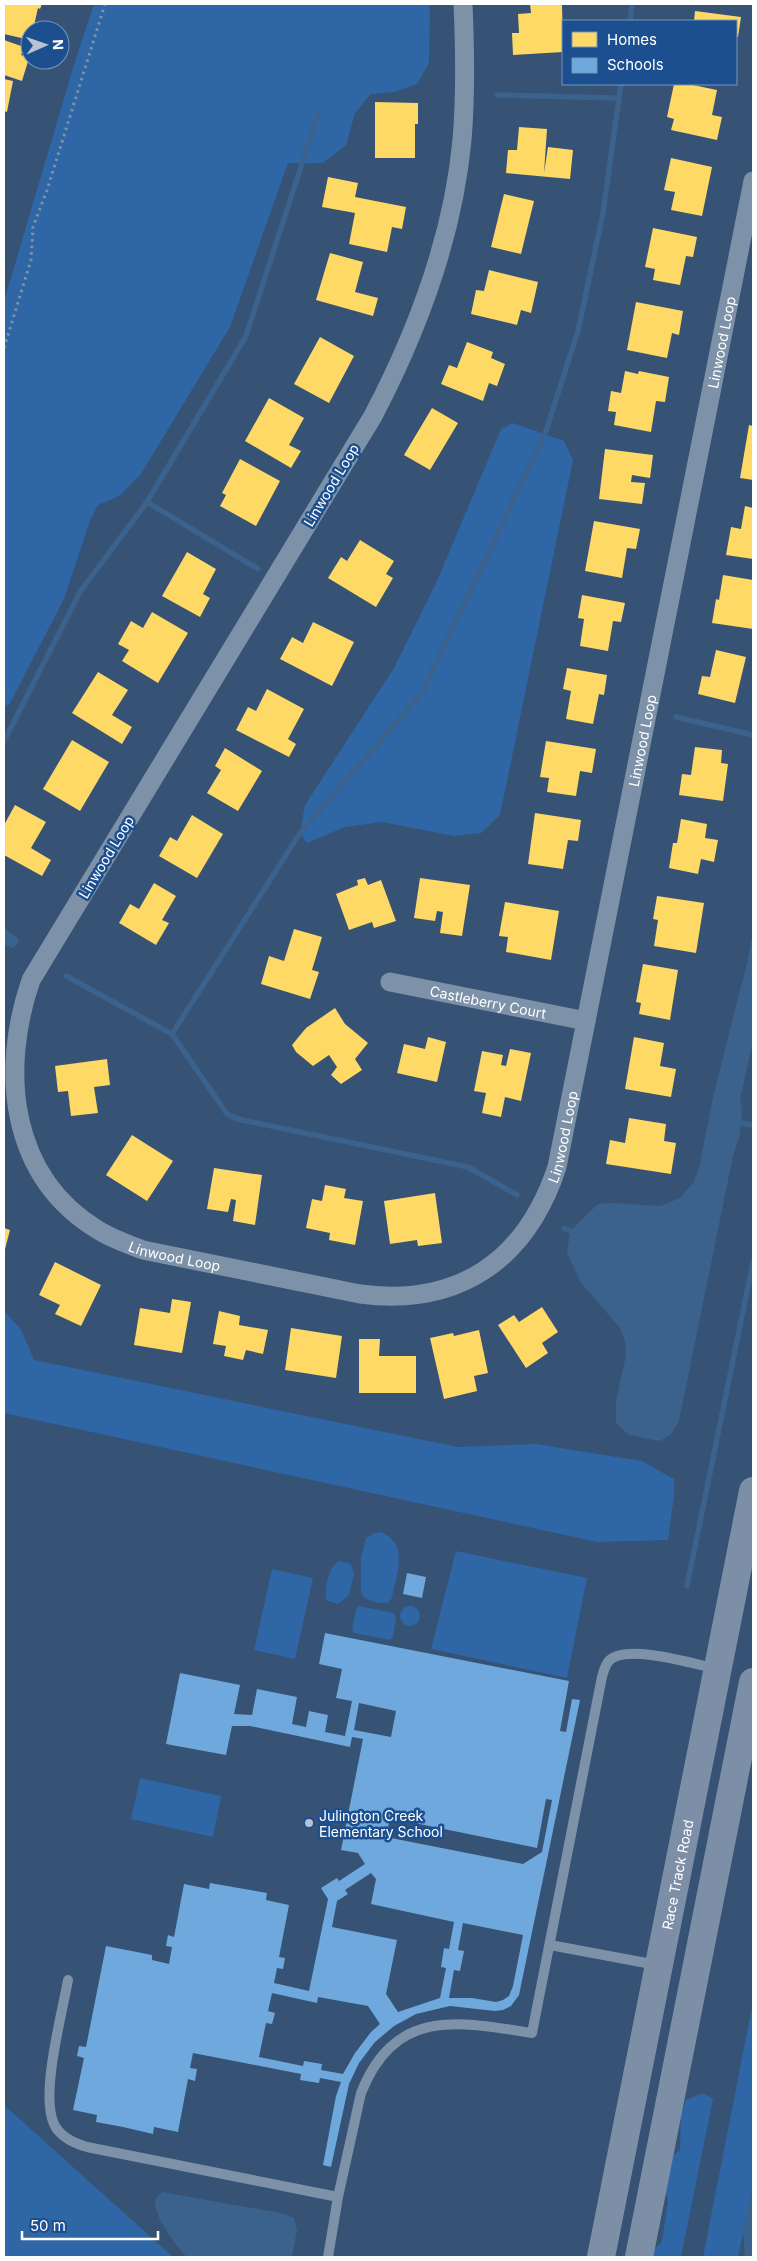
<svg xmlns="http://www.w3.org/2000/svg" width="757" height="2261" font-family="Inter,sans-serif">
<rect width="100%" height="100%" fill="#365274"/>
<!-- green -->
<path fill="#2f66a5" d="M94 4H430L429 63 417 84 394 92 371 94 355 113 346 145 323 163H288L230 327 141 474 119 496 98 505 90 521 64 599 9 705 4 707V301L76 58Z
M513 423 564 441 573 460 500 815 481 833 454 836 382 822 345 827 307 843 300 833 305 805 394 668 437 581 501 429Z
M4 1311 21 1329 34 1360 458 1447 536 1444 642 1461 674 1479V1496L668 1540 597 1542 4 1413Z
M381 1532C410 1544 396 1575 392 1598L388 1603C378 1603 366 1602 361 1593V1558L366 1538 374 1533Z
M456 1551 587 1578 567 1678 431 1649Z
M340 1561 351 1564 354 1574 349 1595 338 1604 326 1600C325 1589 328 1565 340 1561Z
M272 1569 313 1578 295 1659 254 1650Z
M400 1616a10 10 0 1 1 20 0a10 10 0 1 1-20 0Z
M359 1606 393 1613 396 1617 393 1637 390 1640 354 1633 352 1630 356 1609Z
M140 1778 221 1796 213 1837 131 1819Z
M753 2002V2187L738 2257H703Z
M703 2093 713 2099 681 2257H650V2252L662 2242 668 2201 663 2183 669 2159 680 2150 681 2113 686 2100Z
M4 2105 173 2257H4Z"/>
<!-- water -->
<path fill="#3b618d" d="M4 928 19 939 17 945 12 948 4 944Z
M753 930V1042L740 1099 742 1112 740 1135 733 1156 679 1421 671 1434 660 1441 629 1435 616 1423V1401L626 1355 625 1342 620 1328 581 1283 567 1253 570 1231 598 1204 613 1203 660 1206 680 1198 693 1183 699 1168 713 1097 748 959Z
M753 2187V2257H745L743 2231Z
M162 2192 286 2214 294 2218 297 2230 292 2257H187C175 2245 153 2216 155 2199Z"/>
<!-- homes -->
<path fill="#ffd966" d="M4 4H42L40 9 38 8 33 30H30V40L4 34Z
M530 4H562L563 52 513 55 512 33H519L518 14 531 13Z
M695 11 741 17 738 37H736V21H694Z
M4 40 24 47 21 55 29 58 22 81 4 75Z
M4 79 13 81 7 112 4 111Z
M674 84H688L717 90 712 115 722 117 717 140 671 130 674 119 667 117Z
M375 102 418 103V124H415V158H375Z
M519 127 547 129 544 173 548 147 573 150 570 179 506 173 508 150H517Z
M671 158 712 167 702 216 671 210 675 192 664 190Z
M328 177 358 183 355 197 406 207 402 229 392 227 387 252 349 244 355 213 322 207Z
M504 194 534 201 521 254 491 247Z
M653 228 697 237 693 257 686 256 680 285 653 280 655 269 645 267Z
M330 253 363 262 355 292 378 298 373 316 316 300Z
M489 270 538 282 531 313 521 310 517 325 471 314 476 290 484 291Z
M636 302 683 311 679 335 672 333 667 358 627 350Z
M320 337 354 356 329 403 294 384Z
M467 342 493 352 491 358 505 364 497 386 489 383 483 401 441 384 449 365 457 368Z
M625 371 638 374 639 371 669 377 665 402 656 401 651 432 614 425 616 412 608 411 611 391 621 393Z
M269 398 304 418 289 445 301 451 291 468 245 441Z
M432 408 458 423 430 470 404 455Z
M749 425 753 426V480L740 478Z
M605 449 653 455 650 478 632 475 631 482 645 483 642 504 599 499Z
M240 459 280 481 256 526 220 506 226 495 222 493Z
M745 506 753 508V559L726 555 731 527 741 529Z
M594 521 640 529 636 549 627 548 622 578 585 571Z
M360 540 394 561 386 574 393 578 376 607 328 578 341 557 347 561Z
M187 552 216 569 203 594 210 598 200 617 162 596Z
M723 575 753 580V629L712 623 716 599 719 600Z
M582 595 625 603 621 622 613 621 608 651 580 646 584 619 578 618Z
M152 612 188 633 158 683 122 661 129 650 118 644 131 621 143 628Z
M313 622 354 642 332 686 280 659 292 637 303 643Z
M716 650 746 657 735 703 698 694 702 676 710 677Z
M567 668 607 675 604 695 599 694 593 724 566 719 571 691 563 689Z
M98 672 128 690 112 715 132 727 122 744 72 713Z
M267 689 304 709 288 739 296 744 289 757 236 730 248 707 256 711Z
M72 740 109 762 80 811 43 789Z
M546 741 596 749 592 773 580 771 576 796 547 792 549 778 540 777Z
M695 747 722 750 721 763 728 764 723 801 679 795 682 774 691 775Z
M225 748 262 771 238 811 207 793 221 770 215 766Z
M15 805 46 822 31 848 51 860 42 876 4 855V825Z
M535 813 581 820 578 841 568 840 563 869 528 864Z
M192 815 223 834 197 878 159 856 170 837 177 841Z
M681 819 707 824 705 838 718 840 714 862 701 859 698 874 669 868 673 843H677Z
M365 878 368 885 381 880 396 921 374 928 372 922 349 930 336 894 358 885 357 880Z
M420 878 470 885 462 936 440 933 443 912 437 911 435 921 414 918Z
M154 883 176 896 162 920 169 923 156 945 119 923 130 904 139 909Z
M657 896 704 903 696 953 654 946 658 920 653 919Z
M505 902 559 911 551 960 506 952 508 937 499 936Z
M294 929 322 937 312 970 319 972 310 999 261 984 269 956 284 961Z
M643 964 678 970 670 1020 639 1014 641 1003 636 1002Z
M335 1008 345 1024 368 1043 355 1059 362 1070 341 1084 331 1075 337 1067 329 1055 313 1066 296 1052 292 1045 306 1028Z
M428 1037 446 1042 437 1082 397 1073 404 1044 425 1049Z
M634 1037 664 1043 660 1066 676 1069 671 1097 625 1089Z
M510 1049 531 1053 521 1101 505 1097 501 1117 482 1113 486 1093 474 1091 482 1051 503 1055 501 1065 506 1066Z
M107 1059 110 1085 94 1087 98 1113 71 1116 68 1091 58 1092 55 1066Z
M629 1118 666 1124 664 1141 676 1143 671 1174 606 1164 610 1140 625 1143Z
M132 1135 173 1161 147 1201 106 1175Z
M214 1168 262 1175 255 1225 233 1221 236 1200 231 1199 228 1212 207 1209Z
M325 1185 346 1189 344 1198 363 1201 355 1245 329 1240 330 1233 306 1228 312 1199 322 1201Z
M435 1193 442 1243 418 1246 417 1240 390 1244 384 1201Z
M4 1228 10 1230 4 1253Z
M55 1262 101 1285 81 1326 55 1314 60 1305 39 1295Z
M172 1299 191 1302 182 1353 134 1345 140 1308 170 1313Z
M542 1307 558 1332 542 1343 548 1353 526 1368 498 1325 514 1315 519 1322Z
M219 1311 240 1316 239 1325 268 1330 263 1354 246 1350 243 1360 224 1356 226 1346 213 1344Z
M291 1328 342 1336 336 1378 285 1370Z
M479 1330 488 1373 474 1376 477 1391 444 1399 430 1338 453 1333 454 1336Z
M359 1339H380L379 1356H416V1393H359Z"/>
<!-- schools -->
<path fill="#6fa8dc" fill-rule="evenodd" d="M407 1573 426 1577 422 1598 403 1594Z
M325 1633 569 1681 560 1731 566 1732 572 1699 580 1700 519 1995 511 2006 503 2010 495 2011 450 2006 416 2014 394 2026 375 2042 359 2063 349 2084 331 2167 323 2165 336 2096 341 2082 320 2078 319 2083 300 2080 301 2074 193 2053 190 2068 197 2069 195 2081 188 2079 178 2132 154 2127 153 2134 123 2127 96 2122 97 2115 73 2110 84 2058 77 2056 79 2046 86 2047 106 1946 152 1955V1960L169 1964 172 1947 166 1946 168 1935 174 1937 184 1884 209 1889 210 1883 267 1893 266 1900 289 1905 279 1957 285 1958 283 1969 277 1968 274 1983 309 1991 328 1899 321 1888 337 1878 339 1881 365 1864 358 1853 341 1850 363 1739 352 1737 350 1747 250 1726H232L226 1755 166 1744 180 1673 240 1685 234 1714 252 1715 257 1689 297 1697 292 1724 306 1727 309 1711 328 1715 325 1732 345 1736 352 1701 336 1698 342 1669 319 1664ZM359 1703 396 1711 391 1737 354 1730ZM546 1799 552 1800 542 1852 523 1864 386 1837 390 1818 537 1848ZM371 1873 376 1879 371 1904 454 1922 449 1949 444 1948 441 1967 446 1968 440 1998 398 2012 386 1994 397 1940 332 1927 337 1901 348 1894 345 1890ZM463 1923 523 1935 513 1986 509 1996 503 2000 496 2002 472 1998H449L454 1970 460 1971 464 1951 458 1950ZM272 1993 317 2003 318 1997 368 2006 380 2024 371 2032 355 2053 343 2074 321 2070 322 2064 304 2061 303 2066 259 2057 266 2023 272 2024 275 2013 268 2011Z"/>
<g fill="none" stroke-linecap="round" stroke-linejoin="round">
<!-- stream -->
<path stroke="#3b618d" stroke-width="5.5" d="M630 21 632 4
M497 95 618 98
M147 502 258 569
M676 717 753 735
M4 741 80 592 147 502 246 336 318 114
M66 976 172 1034 227 1114 237 1119 468 1167 517 1195
M172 1034 300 833 422 693 545 434 578 331 603 213 621 84
M741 1123 753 1125
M564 1228 570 1231
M687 1586 753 1262"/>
<!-- path -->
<path stroke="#7d92a8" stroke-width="3" stroke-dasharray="2.5 4" stroke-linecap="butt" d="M4 348 31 260 33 227 47 190 105 4"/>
<!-- service -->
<path stroke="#7d92a8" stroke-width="10" d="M550 1945 657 1965
M68 1980C62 2014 40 2095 54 2124 60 2137 73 2143 87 2147L338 2197
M328 2257 338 2197 361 2093C395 2008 457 2021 532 2033L599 1692C601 1683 602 1670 608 1662 623 1642 694 1664 717 1669"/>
<!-- minor -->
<g stroke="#7d92a8" stroke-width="19">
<path id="s1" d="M463 4C465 49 466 94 462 140 453 237 418 330 373 416L31 980C0 1070 9 1176 98 1230 112 1239 128 1244 143 1250L360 1294C458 1307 526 1261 557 1167L753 181"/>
<path id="s2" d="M390 982 586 1021"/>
</g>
<!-- primary -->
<g stroke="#7d8ea7" stroke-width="28">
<path id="s3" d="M601 2257 753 1491"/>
<path d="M639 2257 753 1682"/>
</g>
</g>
<!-- markers -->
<circle fill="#b9c2ce" stroke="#1b4f8f" stroke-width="2" cx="309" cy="1823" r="5"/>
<g text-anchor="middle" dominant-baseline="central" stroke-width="5" stroke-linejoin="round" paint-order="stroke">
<!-- street labels -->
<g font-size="14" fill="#fff" stroke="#1b4f8f">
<text stroke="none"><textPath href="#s1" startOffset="2738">Linwood Loop</textPath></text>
<text transform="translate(331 485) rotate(-59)">Linwood Loop</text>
<text stroke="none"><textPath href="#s1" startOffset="2332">Linwood Loop</textPath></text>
<text transform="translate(106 857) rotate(-59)">Linwood Loop</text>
<text stroke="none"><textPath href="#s2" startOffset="100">Castleberry Court</textPath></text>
<text stroke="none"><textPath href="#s1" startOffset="1928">Linwood Loop</textPath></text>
<text stroke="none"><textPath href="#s1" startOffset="1450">Linwood Loop</textPath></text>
<text stroke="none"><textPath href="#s3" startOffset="390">Race Track Road</textPath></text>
</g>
<!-- poi labels -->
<g font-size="14" fill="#fff" stroke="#1b4f8f" text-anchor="start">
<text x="319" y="1815">Julington Creek<tspan x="319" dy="16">Elementary School</tspan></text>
</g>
</g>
<!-- border -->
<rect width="757" height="2261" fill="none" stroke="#ffffff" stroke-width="10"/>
<!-- legend -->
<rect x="562" y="20" width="175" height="65" fill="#1b4f8f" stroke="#7695bc"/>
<rect x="572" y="32" width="25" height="15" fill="#ffd966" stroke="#7695bc"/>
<text x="607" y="45" font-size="15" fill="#ffffff">Homes</text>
<rect x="572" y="58" width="25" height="15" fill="#6fa8dc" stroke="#7695bc"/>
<text x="607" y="70" font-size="15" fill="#ffffff">Schools</text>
<!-- north arrow -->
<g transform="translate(45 45) rotate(88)"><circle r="24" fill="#1b4f8f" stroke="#7695bc"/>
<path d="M0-4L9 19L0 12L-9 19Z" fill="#b9c2ce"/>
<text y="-8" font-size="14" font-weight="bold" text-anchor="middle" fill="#ffffff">N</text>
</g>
<!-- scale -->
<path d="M22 2231v8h136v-8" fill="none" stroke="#ffffff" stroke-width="2.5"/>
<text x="30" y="2231" font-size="15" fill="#ffffff" stroke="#1b4f8f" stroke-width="4" paint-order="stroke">50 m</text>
</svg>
